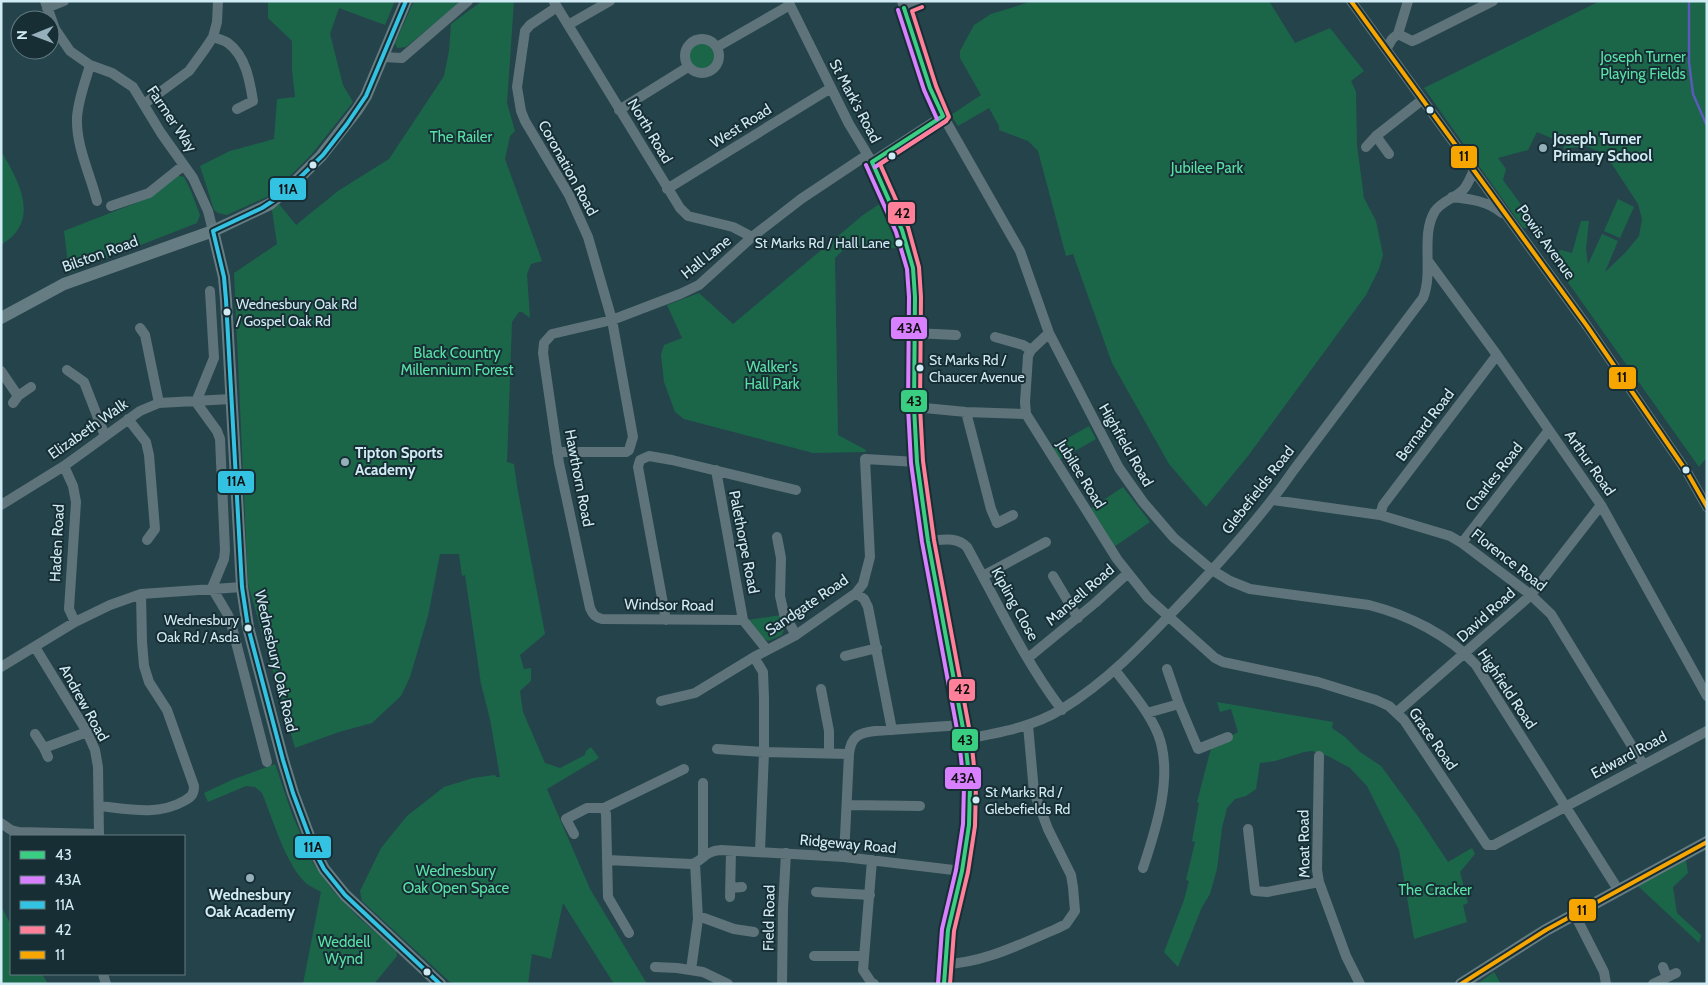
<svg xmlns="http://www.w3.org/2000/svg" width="1708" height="985" font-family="Cabin,sans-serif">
<rect width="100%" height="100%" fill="#25434b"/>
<!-- green -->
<path fill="#1b6649" d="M268 1H395L385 25 339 8 330 34 343 85 353 102 312 154 271 195 227 215 218 213 214 210 200 166 230 151 274 139 277 99 295 97 292 70V41L268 18Z
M414 1H450L459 3 406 47 397 48 395 43Z
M482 1H514L507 103 515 131 510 136 505 159 542 261 531 264 527 274 530 318 522 312H519L512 322 507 462 514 464 517 486 545 634 520 655 524 669 531 668V681L520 691 523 712 545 763 560 768 585 755 586 751 591 747 599 758 547 789 590 889 647 984H614L563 903 551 959 532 954 528 984H458L450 982 362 901 360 891 381 848 407 816 444 787 473 778 495 775 496 777H500L490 719 481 684 465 575 462 576 459 554H440L428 616 410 677 401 696 372 723 339 732 295 748 248 584 234 273 277 244 272 210 279 204 296 225 338 191 389 159 444 76 449 51 451 24Z
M1033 1H1269L1295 43 1330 28 1364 71 1351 81 1356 92 1357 145 1364 198 1376 221 1383 255 1379 269 1366 295 1248 456 1206 507 1169 464 1112 363 1073 254 1066 256 1038 151 1028 141 999 130V126L989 108 958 126 951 115 981 95 960 58V51L974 25 991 14Z
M1600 1H1707V457L1699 467 1550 257 1561 250 1572 253 1581 221H1589L1586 249 1588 264 1602 234 1618 241 1605 272 1625 253 1639 236 1642 219 1638 204 1606 155 1586 146 1563 149 1565 144 1537 132 1528 150 1498 158 1506 169 1503 180C1511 192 1532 214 1528 228H1523L1424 88Z
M689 56a13 13 0 1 1 26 0a13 13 0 1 1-26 0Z
M1 151C20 183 41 221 1 245Z
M175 175 184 177 191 191 200 215 197 223 69 273 64 231 151 197Z
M1618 199 1634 207 1620 238 1604 231Z
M881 203 898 248 843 250 835 258 838 435 866 450V452L813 453 684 419 675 412 664 382 661 355 664 345 682 338 667 305 699 293 733 324 863 215Z
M1089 426 1096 439 1059 460 1052 447Z
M1123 487 1150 522 1114 547 1090 509Z
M781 615 785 627 782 635 768 641 761 637 748 620Z
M1217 702 1333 722 1332 728 1345 737 1360 752 1381 766 1417 815 1448 862 1472 848 1475 854 1460 872 1468 903 1463 905 1467 922 1414 939 1399 850 1367 786 1350 768 1328 756 1312 751 1304 752 1275 761 1260 763 1256 789 1246 796 1235 799 1227 808 1222 828 1217 869 1210 894 1202 907 1178 967 1164 952 1184 900 1189 881 1186 880 1195 842 1192 841 1199 803 1197 802 1210 752 1213 746 1238 732 1231 709 1220 712Z
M275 764 292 814 313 863 333 891 358 917 396 950 397 956 374 984H303L321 892C316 889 311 887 307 884 286 866 273 819 262 793L255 787 246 786 208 802 204 793 234 779Z
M1686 860 1688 873 1673 887 1677 913 1701 935 1699 943 1638 886Z
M1 906 11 925V974H42L48 984H1Z
M1494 972 1501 984H1477Z"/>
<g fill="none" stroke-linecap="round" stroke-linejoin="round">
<!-- stream -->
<path stroke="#5a5ab8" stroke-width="2.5" d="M1689 1V62L1693 94 1707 126"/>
<!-- minor -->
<path stroke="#5f737a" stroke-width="10" d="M45 1 55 29 70 51 90 65 112 73 133 87 161 133 193 178 208 211 213 231
M788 1 849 124 872 162 883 185 902 230 913 268 915 297 914 407 917 462 928 541 965 739 970 786 969 825 962 871 948 930 944 984
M902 1 930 88 943 116 1020 251 1049 333 1119 468 1143 502 1174 538 1212 570 1230 581 1250 589 1369 605C1408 615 1449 635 1476 665L1619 891
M1351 1 1587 326 1687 472 1707 507
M554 2 680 208 688 216 733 227 752 237
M557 7 530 25 525 31 517 87 521 111 525 121 569 195 588 237 612 320 633 437 629 450 626 452H557
M47 8 64 1
M904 8 919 1
M568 25 610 1
M1398 34 1412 41 1417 39 1493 1
M213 37C218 39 224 40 228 43 246 56 250 82 253 101L237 109
M685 56a17 17 0 1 1 34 0a17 17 0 1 1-34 0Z
M717 47 790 5
M1387 48 1392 39 1398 34 1408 1
M383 57 402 58 468 1
M90 65C85 83 78 100 77 118 76 146 90 174 97 201
M144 104 189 71 205 49 213 37 217 22 218 1
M619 110 688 67
M1376 136 1389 154
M1366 147 1376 136 1422 100
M872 162 943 116
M667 189 831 88
M1452 197C1470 199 1488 201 1502 213
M111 206 149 193 184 165
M1428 261 1497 355 1601 505 1707 696
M210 291 214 358 196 402 217 431 220 439 225 550 224 559 212 588 228 615 231 623 267 762
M140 328 145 335 159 403
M914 333 956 335
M1049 333 1031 350 1028 356 1025 402 1026 414 1117 559 1148 598 1215 658 1223 662 1318 682 1376 700 1389 706 1404 720 1487 845H1494L1707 731
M995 337 1023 345 1031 350
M67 370 84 382 105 436
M1 371 18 396
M13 403 18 396 31 387
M914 407 966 412 1026 414
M966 412 991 509 997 523 1013 515
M128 419 146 442 149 455 155 529 147 540
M64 466 73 486 76 502 69 609 75 622
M716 470 743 620 767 650
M1273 500 1380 515 1450 536 1462 543 1531 595 1551 614 1643 764
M1 505 64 466 140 411 159 403 231 399
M1380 515 1383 505 1497 355
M777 537 781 558 780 596 784 614 796 635
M928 541C942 540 956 536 967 547 997 602 1024 660 1062 710
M1462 543 1549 430
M983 576 1046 542
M1053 576 1078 618
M856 593 864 599 868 607 892 730
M666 620 638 467 640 460 649 456 672 460 796 490
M743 620 602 619C595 617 593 615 590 608L559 463 543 353 544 343 552 334 612 320 680 294 699 285 752 237 801 199 867 155
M35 647 87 732 95 750 98 767 99 836
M845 656 877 648
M754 657 763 672 764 698V752L760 851
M1028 658 1095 603 1128 573
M1 667 75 622 110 605 141 594 242 587
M1115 670C1130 690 1148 710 1158 734 1174 775 1156 829 1143 868
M821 689 829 731V753
M661 701 695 693 754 657 796 635 856 593 863 584 870 557 865 459 917 462
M1179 704 1198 749 1228 737
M1397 712 1531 595 1601 505
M1147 713 1179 704 1167 669
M35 734 44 748
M965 739C999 733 1033 727 1062 709 1110 680 1148 638 1186 598 1224 558 1262 516 1293 471L1423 298C1434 272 1420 235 1435 211 1442 201 1455 198 1463 190 1468 185 1470 177 1474 171
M717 749 764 752 849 754
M1319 756 1317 870 1319 882 1346 956 1360 984
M48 757 44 748 87 732
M847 805 920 806
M99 806C128 809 158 816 184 801 191 797 194 795 194 786L167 710 149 682 144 666 142 642 141 594
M604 808 684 769
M1 823 11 830 19 832 99 834
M1248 829 1255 891 1267 892 1319 882
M574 834 566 819 587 808H604L606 814 608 897 629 933
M703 855V783
M844 857 849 754C851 736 859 733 875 731L962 725
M607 860 691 864C702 862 704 851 721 850L844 857 962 871
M872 860 863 970 871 982 874 984
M730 888 742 887
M816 892 870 895
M730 897 731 851
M1575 915 1604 972 1606 984
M698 919 704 918 734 929 754 932
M814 956H863
M945 964C984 963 1020 944 1056 929L1066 924 1075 911 1073 887 1071 875 1048 829 1034 792 1028 725
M655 967 677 968 703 972 728 984
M1663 967 1667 977
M691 970 698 919 695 863
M103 974 106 984
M782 984 783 908 786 853
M1653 984 1676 973"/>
<!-- major -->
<path stroke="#667c83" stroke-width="12" d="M213 231 224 277 226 300 242 587 248 627 283 760 293 793 315 852 324 869 345 895 440 984
M1 318 64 284 213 231 270 204 293 184 321 156 357 110 366 96 406 1
M1461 984 1546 930 1707 842"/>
<defs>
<path id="bus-1" d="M904 8 930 88 943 116
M872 162 902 230 913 268 915 297 914 407 917 462 928 541 965 739 970 786 969 825 962 871 948 930 944 984
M872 162 943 116"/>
<path id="bus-2" d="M898 10 924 90 937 119
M866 165 896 232 907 269 909 297 908 407 911 463 922 542 959 740 964 786 963 824 956 870 942 929 938 984
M875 167 946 121"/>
<path id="bus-3" d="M406 1 366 96 347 124 323 155 282 195 262 208 213 231 224 277 226 300 242 587 248 627 283 760 293 793 315 852 324 869 345 895 440 984"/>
<path id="bus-4" d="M922 7 912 11 936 86 949 117 946 121 880 164 908 227 919 267 921 297 920 407 923 461 934 540 971 738 976 785 975 826 968 872 954 931 950 984"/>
<path id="bus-5" d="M1351 1 1587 326 1687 472 1707 507
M1461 984 1546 930 1707 842"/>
</defs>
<!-- bus-1 casing -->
<use href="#bus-1" stroke="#182e35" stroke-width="8"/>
<!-- bus-2 casing -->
<use href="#bus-2" stroke="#182e35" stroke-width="8"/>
<!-- bus-3 casing -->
<use href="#bus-3" stroke="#182e35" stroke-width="8"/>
<!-- bus-4 casing -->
<use href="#bus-4" stroke="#182e35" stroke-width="8"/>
<!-- bus-5 casing -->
<use href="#bus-5" stroke="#182e35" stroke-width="8"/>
<!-- bus-1 -->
<use href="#bus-1" stroke="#3ace82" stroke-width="4"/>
<!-- bus-2 -->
<use href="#bus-2" stroke="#d880ff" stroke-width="4"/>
<!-- bus-3 -->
<use href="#bus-3" stroke="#33c2e2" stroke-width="4"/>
<!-- bus-4 -->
<use href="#bus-4" stroke="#ff8098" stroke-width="4"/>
<!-- bus-5 -->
<use href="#bus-5" stroke="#f7a600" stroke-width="4"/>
</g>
<!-- markers -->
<g fill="#d1ebf5" stroke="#182e35" stroke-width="2">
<circle cx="1430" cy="110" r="4.5"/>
<circle cx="892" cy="156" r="4.5"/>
<circle cx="313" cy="165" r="4.5"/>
<circle cx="899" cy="243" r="4.5"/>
<circle cx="227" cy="312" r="4.5"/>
<circle cx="920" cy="368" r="4.5"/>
<circle cx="1686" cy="470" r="4.5"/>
<circle cx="248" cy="628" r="4.5"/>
<circle cx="976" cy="800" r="4.5"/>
<circle cx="427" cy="972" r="4.5"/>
</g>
<g fill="#95b0ba" stroke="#182e35" stroke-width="2">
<circle cx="1543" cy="148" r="5"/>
<circle cx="345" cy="462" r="5"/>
<circle cx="250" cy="878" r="5"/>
</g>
<g text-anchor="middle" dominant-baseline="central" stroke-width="4" stroke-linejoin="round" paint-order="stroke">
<!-- bus labels -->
<g font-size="14" fill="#d1ebf5" stroke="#182e35" text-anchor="start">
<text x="890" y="243" text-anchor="end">St Marks Rd / Hall Lane</text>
<text x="236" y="304">Wednesbury Oak Rd<tspan x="236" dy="17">/ Gospel Oak Rd</tspan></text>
<text x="929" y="360">St Marks Rd /<tspan x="929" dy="17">Chaucer Avenue</tspan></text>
<text x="239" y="620" text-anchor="end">Wednesbury<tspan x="239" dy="17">Oak Rd / Asda</tspan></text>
<text x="985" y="792">St Marks Rd /<tspan x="985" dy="17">Glebefields Rd</tspan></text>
</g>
<!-- park labels -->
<g font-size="15" fill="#59e1a5" stroke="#182e35">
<text x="1643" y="57">Joseph Turner<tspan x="1643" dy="17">Playing Fields</tspan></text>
<text x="461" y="137">The Railer</text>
<text x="1207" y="168">Jubilee Park</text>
<text x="457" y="353">Black Country<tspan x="457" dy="17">Millennium Forest</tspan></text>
<text x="772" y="367">Walker's<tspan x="772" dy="17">Hall Park</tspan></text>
<text x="456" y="871">Wednesbury<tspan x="456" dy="17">Oak Open Space</tspan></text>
<text x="1435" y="890">The Cracker</text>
<text x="344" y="942">Weddell<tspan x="344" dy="17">Wynd</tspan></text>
</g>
<!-- street labels -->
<g font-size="15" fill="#d1ebf5" stroke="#182e35">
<text transform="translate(855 101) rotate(62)">St Mark's Road</text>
<text transform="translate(172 119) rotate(56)">Farmer Way</text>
<text transform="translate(741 126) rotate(-32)">West Road</text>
<text transform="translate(650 131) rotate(59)">North Road</text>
<text transform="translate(568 168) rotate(61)">Coronation Road</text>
<text transform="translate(1546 242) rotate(54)">Powis Avenue</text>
<text transform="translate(100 254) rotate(-20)">Bilston Road</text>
<text transform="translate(706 257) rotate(-39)">Hall Lane</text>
<text transform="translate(1425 425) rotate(-53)">Bernard Road</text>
<text transform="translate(88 429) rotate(-35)">Elizabeth Walk</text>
<text transform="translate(1126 445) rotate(60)">Highfield Road</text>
<text transform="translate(1590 463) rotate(55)">Arthur Road</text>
<text transform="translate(1081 474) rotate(58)">Jubilee Road</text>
<text transform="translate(1494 477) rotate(-52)">Charles Road</text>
<text transform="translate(579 478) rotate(79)">Hawthorn Road</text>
<text transform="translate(1258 490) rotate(-52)">Glebefields Road</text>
<text transform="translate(744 542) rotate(79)">Palethorpe Road</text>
<text transform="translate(57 543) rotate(-87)">Haden Road</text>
<text transform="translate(1509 560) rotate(38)">Florence Road</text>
<text transform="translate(1080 595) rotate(-41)">Mansell Road</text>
<text transform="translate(1015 604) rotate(61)">Kipling Close</text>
<text transform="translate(669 605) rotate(1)">Windsor Road</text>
<text transform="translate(807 605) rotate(-34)">Sandgate Road</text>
<text transform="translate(1486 615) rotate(-42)">David Road</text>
<text transform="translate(276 661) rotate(77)">Wednesbury Oak Road</text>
<text transform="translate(1507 689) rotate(56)">Highfield Road</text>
<text transform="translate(84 703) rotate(61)">Andrew Road</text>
<text transform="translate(1433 739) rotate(55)">Grace Road</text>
<text transform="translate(1629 755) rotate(-28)">Edward Road</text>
<text transform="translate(848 844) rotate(5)">Ridgeway Road</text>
<text transform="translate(1304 844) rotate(-91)">Moat Road</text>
<text transform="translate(769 918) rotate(-89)">Field Road</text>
</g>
<!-- poi labels -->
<g font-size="15" font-weight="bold" fill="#d1ebf5" stroke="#182e35" text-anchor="start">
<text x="1553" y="139">Joseph Turner<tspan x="1553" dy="17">Primary School</tspan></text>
<text x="355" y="453">Tipton Sports<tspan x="355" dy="17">Academy</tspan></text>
<text x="250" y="895" text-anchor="middle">Wednesbury<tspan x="250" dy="17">Oak Academy</tspan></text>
</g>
</g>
<g stroke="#182e35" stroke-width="2">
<rect x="1450" y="145" width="28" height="24" rx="5" fill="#f7a600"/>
<rect x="269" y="177" width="38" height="24" rx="5" fill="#33c2e2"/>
<rect x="887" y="201" width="29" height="24" rx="5" fill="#ff8098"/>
<rect x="890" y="316" width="38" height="24" rx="5" fill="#d880ff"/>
<rect x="1608" y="366" width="29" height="24" rx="5" fill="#f7a600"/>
<rect x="900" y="389" width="28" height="24" rx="5" fill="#3ace82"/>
<rect x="217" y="470" width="38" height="24" rx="5" fill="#33c2e2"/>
<rect x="948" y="678" width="28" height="24" rx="5" fill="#ff8098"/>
<rect x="951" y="728" width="28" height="24" rx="5" fill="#3ace82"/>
<rect x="944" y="766" width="38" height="24" rx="5" fill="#d880ff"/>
<rect x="294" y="835" width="38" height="24" rx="5" fill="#33c2e2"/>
<rect x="1568" y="898" width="29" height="24" rx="5" fill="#f7a600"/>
</g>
<g font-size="14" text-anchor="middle" font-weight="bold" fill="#111">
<text x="1464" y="161">11</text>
<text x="288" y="194">11A</text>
<text x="902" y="218">42</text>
<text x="909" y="333">43A</text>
<text x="1622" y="382">11</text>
<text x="914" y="406">43</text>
<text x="236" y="486">11A</text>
<text x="962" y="694">42</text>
<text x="965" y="745">43</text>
<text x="963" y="783">43A</text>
<text x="313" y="852">11A</text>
<text x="1582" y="915">11</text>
</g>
<!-- border -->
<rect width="1708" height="985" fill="none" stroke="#d1ebf5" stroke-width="5"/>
<!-- legend -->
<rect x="10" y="835" width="175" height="140" fill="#182e35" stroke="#627a82"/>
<rect x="20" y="851" width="25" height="8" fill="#3ace82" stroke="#627a82"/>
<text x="55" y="860" font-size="15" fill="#d1ebf5">43</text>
<rect x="20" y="876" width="25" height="8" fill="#d880ff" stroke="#627a82"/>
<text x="55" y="885" font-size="15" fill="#d1ebf5">43A</text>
<rect x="20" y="901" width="25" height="8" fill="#33c2e2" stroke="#627a82"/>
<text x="55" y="910" font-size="15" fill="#d1ebf5">11A</text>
<rect x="20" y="926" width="25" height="8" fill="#ff8098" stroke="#627a82"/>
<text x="55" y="935" font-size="15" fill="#d1ebf5">42</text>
<rect x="20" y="951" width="25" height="8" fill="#f7a600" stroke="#627a82"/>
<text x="55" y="960" font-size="15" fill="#d1ebf5">11</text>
<!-- north arrow -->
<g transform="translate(35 35) rotate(269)"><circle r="24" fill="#182e35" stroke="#627a82"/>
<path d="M0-4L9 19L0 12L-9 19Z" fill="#95b0ba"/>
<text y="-8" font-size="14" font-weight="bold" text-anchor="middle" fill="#d1ebf5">N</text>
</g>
</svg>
